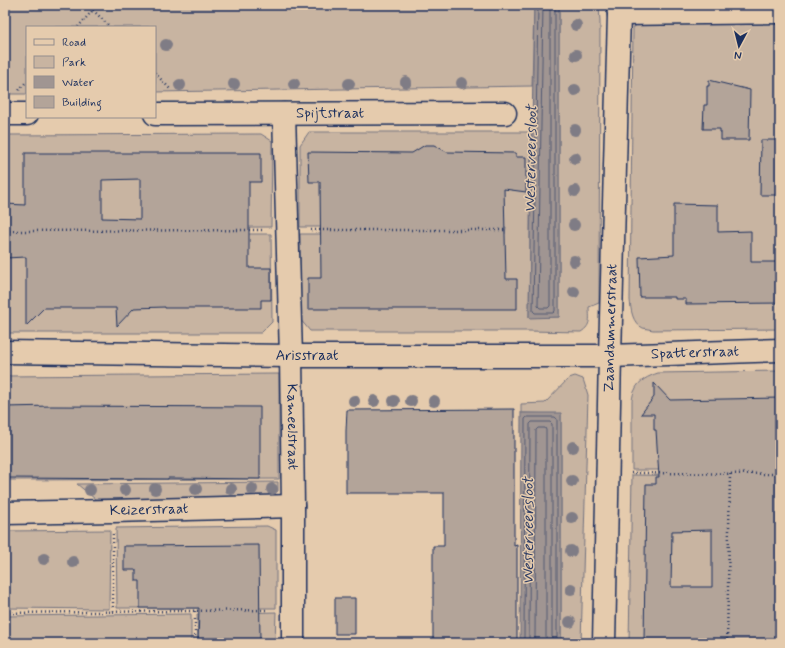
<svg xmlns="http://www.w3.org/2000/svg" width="785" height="648" font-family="Mynerve,sans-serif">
<rect width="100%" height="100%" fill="#e5cbad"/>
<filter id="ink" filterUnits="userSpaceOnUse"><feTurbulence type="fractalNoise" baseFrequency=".025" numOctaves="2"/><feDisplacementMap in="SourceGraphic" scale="8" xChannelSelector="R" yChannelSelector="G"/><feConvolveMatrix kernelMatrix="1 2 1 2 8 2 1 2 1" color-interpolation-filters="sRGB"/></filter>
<g filter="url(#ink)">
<!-- green -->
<path fill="#c8b4a1" stroke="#727280" d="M5 5H534L532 86 155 92V27H27V94H5Z
M559 5H599L600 22 599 303 589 307C589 318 592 325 581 332L528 331H310L300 319V234H505L506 227H300V145L309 132H531L529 317H559Z
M780 22V329L653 330C650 329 646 329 643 328 632 323 631 310 630 300L633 28 638 24Z
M261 134 272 141 271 227 5 228V135Z
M5 234H271L272 322 261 333H5Z
M780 371V470H632V400C633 396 633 393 635 390 638 381 649 376 658 373Z
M279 374V479L5 480V376Z
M575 376 583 379 588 395 581 643H561V414L521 413V404L545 403 569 378Z
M632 475 726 476 724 643H629Z
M278 482V491L267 498 95 499 77 484Z
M267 526 276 530V608H117L116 528Z
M110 530 109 609 5 608V531Z
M276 612 275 643H198L197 614Z
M191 614V643H5V616Z"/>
<!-- water -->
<path fill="#a09592" stroke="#6b6c7d" d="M534 5H559V317L529 318Z
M521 413H561V643H520Z"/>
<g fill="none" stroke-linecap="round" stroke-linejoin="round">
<!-- shore -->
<path stroke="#505873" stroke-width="1" d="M538 5 533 311 535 313H553L555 311V5
M543 5 538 306 540 308H548L550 306V5
M524 643 525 419 527 417H555L557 419V643
M529 643 530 424 532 422H550L552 424V643
M535 643 536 430 538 428H545L546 430V643"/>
</g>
<!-- building -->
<path fill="#b3a499" stroke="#1b2f5e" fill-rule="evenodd" d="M709 80 750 90 749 140H721V132H720V129H703L704 105H707V86H709Z
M761 140H780V195H760Z
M425 145H434L447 152 516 153V157H526V192L504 189 506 279H517V309H308V278H321L320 182H309L308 152 412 153Z
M25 153H261V182H249V268H271V300H261V308H165V307L134 308 117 326 116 308H44L26 326V257L5 258V204L25 205ZM140 179V219L102 218V180Z
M674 204 718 205V232L751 231V262H780V303L686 304V299H675V297H640L639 257 674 255Z
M654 383 670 400 780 398V643H644L646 484H656V477H659L656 430H654V414H641L654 397ZM712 530V587H671L672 531Z
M52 406 260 407V479L168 478V479L5 478V407Z
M514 409V546L517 545V643H433V546H444V493H346V431L347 410Z
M259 545 260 643H198L199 608H140V581H136V570H124V546Z
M335 598H355V634H335Z"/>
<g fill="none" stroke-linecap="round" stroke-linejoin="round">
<defs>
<g id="minor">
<path d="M619 14 780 12"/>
<path d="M5 114H27"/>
<path id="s1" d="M155 114 505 113"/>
<path id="s2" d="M284 114 291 356 293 506V643"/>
<path id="s3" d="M5 352 291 356H610L780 350"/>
<path id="s4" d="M5 513 113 511 293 506"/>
<path id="s5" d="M604 643 610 356 619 14 618 5"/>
</g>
</defs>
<!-- minor casing -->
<use href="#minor" stroke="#1b2f5e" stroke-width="25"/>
<!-- path -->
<path stroke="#1b2f5e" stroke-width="2.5" stroke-dasharray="1 3" stroke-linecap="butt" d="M93 10 110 27
M78 27 93 10V5
M155 73 171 90
M19 90 27 81
M311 230H504
M5 231 264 230
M631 473 780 474
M113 611V534
M195 611V643
M5 613 268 610
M727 643 730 474"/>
<!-- minor -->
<use href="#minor" stroke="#e5cbad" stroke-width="22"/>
</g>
<!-- trees -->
<g fill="#7f7c85">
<circle cx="576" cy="25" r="6"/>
<circle cx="166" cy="45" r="6"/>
<circle cx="576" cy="55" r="6"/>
<circle cx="406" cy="82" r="6"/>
<circle cx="462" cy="83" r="6"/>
<circle cx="234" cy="84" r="6"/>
<circle cx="294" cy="84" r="6"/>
<circle cx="349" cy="84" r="6"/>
<circle cx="180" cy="85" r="6"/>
<circle cx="575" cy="90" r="6"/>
<circle cx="575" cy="130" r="6"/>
<circle cx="575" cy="158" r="6"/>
<circle cx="575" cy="191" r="6"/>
<circle cx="574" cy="225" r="6"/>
<circle cx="574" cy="261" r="6"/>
<circle cx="574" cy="292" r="6"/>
<circle cx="354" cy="401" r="6"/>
<circle cx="374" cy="401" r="6"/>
<circle cx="394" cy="401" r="6"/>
<circle cx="411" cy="401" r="6"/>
<circle cx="434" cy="401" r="6"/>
<circle cx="573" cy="447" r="6"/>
<circle cx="572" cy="481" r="6"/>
<circle cx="155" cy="489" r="6"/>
<circle cx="196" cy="489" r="6"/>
<circle cx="231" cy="489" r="6"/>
<circle cx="252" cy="489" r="6"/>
<circle cx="272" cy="489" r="6"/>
<circle cx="90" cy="490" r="6"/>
<circle cx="125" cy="490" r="6"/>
<circle cx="572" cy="518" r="6"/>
<circle cx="571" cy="551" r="6"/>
<circle cx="44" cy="559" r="6"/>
<circle cx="73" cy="562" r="6"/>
<circle cx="571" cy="589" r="6"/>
<circle cx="570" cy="622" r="6"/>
</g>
</g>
<g text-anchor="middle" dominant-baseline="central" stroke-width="3" stroke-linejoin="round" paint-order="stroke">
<!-- street labels -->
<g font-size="15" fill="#1b2f5e" stroke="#e5cbad">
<text stroke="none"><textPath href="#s1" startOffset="175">Spijtstraat</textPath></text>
<text stroke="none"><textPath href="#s5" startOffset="315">Zaandammerstraat</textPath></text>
<text stroke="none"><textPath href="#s3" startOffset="690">Spatterstraat</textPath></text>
<text stroke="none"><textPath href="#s3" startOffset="302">Arisstraat</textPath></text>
<text stroke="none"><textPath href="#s2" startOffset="313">Kameelstraat</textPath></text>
<text stroke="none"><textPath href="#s4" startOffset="144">Keizerstraat</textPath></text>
</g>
<!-- water labels -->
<g font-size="16" font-style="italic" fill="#2f3e66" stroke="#e5cbad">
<text transform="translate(531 159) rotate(-89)">Westerveersloot</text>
<text transform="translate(528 531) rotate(-90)">Westerveersloot</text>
</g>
</g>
<!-- margin -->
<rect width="785" height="648" fill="none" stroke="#e5cbad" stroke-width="20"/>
<rect x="10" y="10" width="765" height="628" fill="none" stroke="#1b2f5e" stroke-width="1.5" filter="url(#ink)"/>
<!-- legend -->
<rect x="26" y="26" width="130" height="92" fill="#e5cbad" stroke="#948d8d"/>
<rect x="34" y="39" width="20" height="6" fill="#e5cbad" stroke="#948d8d"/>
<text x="62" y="46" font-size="12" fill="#1b2f5e">Road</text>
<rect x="34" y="56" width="20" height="12" fill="#c8b4a1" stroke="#948d8d"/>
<text x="62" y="66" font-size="12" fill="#1b2f5e">Park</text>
<rect x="34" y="76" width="20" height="12" fill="#a09592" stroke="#948d8d"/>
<text x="62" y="86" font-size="12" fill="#1b2f5e">Water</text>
<rect x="34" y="96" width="20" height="12" fill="#b3a499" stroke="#948d8d"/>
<text x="62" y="106" font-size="12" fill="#1b2f5e">Building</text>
<!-- north arrow -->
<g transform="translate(739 46) rotate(187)" stroke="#e5cbad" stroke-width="3" paint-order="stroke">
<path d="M0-3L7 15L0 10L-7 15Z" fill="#1b2f5e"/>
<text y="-6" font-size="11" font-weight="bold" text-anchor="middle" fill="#1b2f5e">N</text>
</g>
</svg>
